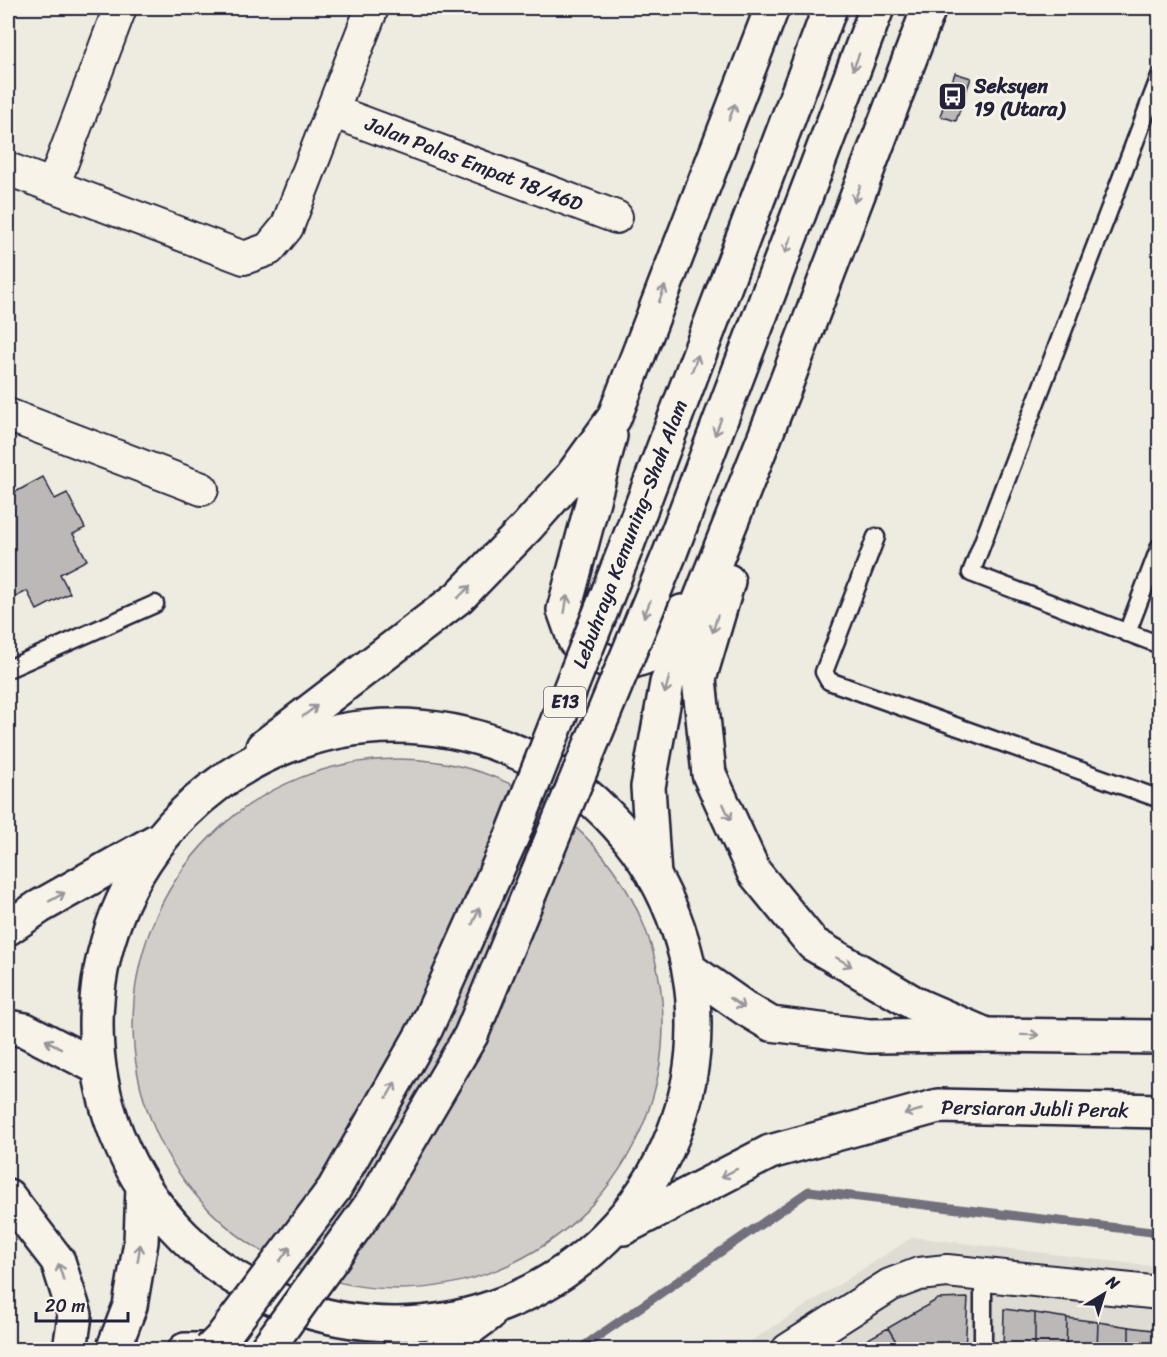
<svg xmlns="http://www.w3.org/2000/svg" width="1167" height="1357" font-family="Sriracha,sans-serif">
<rect width="100%" height="100%" fill="#eeebe1"/>
<filter id="ink" filterUnits="userSpaceOnUse"><feTurbulence type="fractalNoise" baseFrequency=".0167" numOctaves="2"/><feDisplacementMap in="SourceGraphic" scale="12" xChannelSelector="R" yChannelSelector="G"/><feConvolveMatrix kernelMatrix="1 2 1 2 8 2 1 2 1" color-interpolation-filters="sRGB"/></filter>
<g filter="url(#ink)">
<!-- built -->
<path fill="#dfdcd4" d="M913 1237 1159 1267V1349L737 1350Z"/>
<!-- green -->
<path fill="#d1cdc9" stroke="#7a7882" stroke-width="1.5" d="M133 1024a265 265 0 1 1 530 0a265 265 0 1 1-530 0Z"/>
<g fill="none" stroke-linecap="round" stroke-linejoin="round">
<!-- stream -->
<path stroke="#716f7b" stroke-width="9" d="M578 1350 809 1191 1160 1233"/>
</g>
<!-- building -->
<path fill="#bbb8b7" stroke="#22223b" stroke-width="1.5" d="M955 73 971 78 956 121 940 116Z
M43 477 55 499 67 493 85 528 73 534 87 560 60 574 70 593 37 610 27 591 8 601V496Z
M968 1298 965 1350H901L888 1328 938 1299Z
M1004 1309 1035 1313V1350H1003Z
M1035 1313 1067 1318 1066 1350H1035Z
M1067 1318 1098 1322 1097 1350H1066Z
M1098 1322 1129 1327V1350H1097Z
M1129 1327 1160 1331V1350H1129Z
M888 1328 901 1350H865L861 1343Z"/>
<g fill="none" stroke-linecap="round" stroke-linejoin="round">
<defs>
<path id="lane" d="M1160 76 971 573 1160 645
M876 537 824 672 829 681 1160 799
M1127 633 1160 546
M8 669 155 604
M983 1274V1350"/>
<path id="street" d="M332 111 616 217
M8 169 244 258 269 249 287 227 372 8
M53 186 120 8
M8 415 202 489
M788 1350 890 1285 919 1274 947 1271 1160 1293"/>
<path id="primary" d="M96 1025a299 299 0 1 1 598 0a299 299 0 1 1-598 0Z
M8 928 39 907 156 841
M689 969 746 1009 771 1024 869 1036 986 1035 1160 1037
M8 1027 25 1030 97 1067
M8 1196 58 1261 75 1315 70 1350
M623 1228 770 1152 938 1106 1160 1111
M113 1350 130 1306 141 1242 143 1186
M185 1350H203
M440 1350 489 1314"/>
<path id="highway" d="M610 436 564 610 575 641 594 656 611 663H627L651 655 682 612
M728 581 699 679 709 774 754 872 813 944 919 1006 986 1035
M263 747 459 597 527 527 572 476 614 418 772 8
M654 876 648 787 667 683 785 386 929 8"/>
</defs>
<!-- lane casing -->
<use href="#lane" stroke="#22223b" stroke-width="21"/>
<!-- street casing -->
<use href="#street" stroke="#22223b" stroke-width="36"/>
<!-- primary casing -->
<use href="#primary" stroke="#22223b" stroke-width="38"/>
<!-- highway casing -->
<use href="#highway" stroke="#22223b" stroke-width="38"/>
<!-- lane -->
<use href="#lane" stroke="#f7f3e8" stroke-width="16"/>
<!-- street -->
<use href="#street" stroke="#f7f3e8" stroke-width="32"/>
<!-- primary -->
<use href="#primary" stroke="#f7f3e8" stroke-width="33"/>
<!-- highway -->
<use href="#highway" stroke="#f7f3e8" stroke-width="33"/>
<defs>
<path id="highway-bridge" d="M210 1350 221 1339 334 1189 426 1028 513 834 627 545 830 8
M266 1350 373 1202 471 1035 670 553 877 8"/>
</defs>
<!-- highway-bridge casing -->
<use href="#highway-bridge" stroke="#22223b" stroke-width="38" stroke-linecap="butt"/>
<!-- highway-bridge -->
<use href="#highway-bridge" stroke="#f7f3e8" stroke-width="33"/>
</g>
<!-- one-way arrows -->
<defs><path id="oneway-shaft" d="M-6 0H5M1.5-3L5.5 0L1.5 3" fill="none" stroke-width="1.6" stroke-linecap="round" stroke-linejoin="round" transform="scale(1.5)"/></defs>
<g stroke="#97959a">
<use href="#oneway-shaft" transform="translate(856 62) rotate(111)"/>
<use href="#oneway-shaft" transform="translate(732 112) rotate(-69)"/>
<use href="#oneway-shaft" transform="translate(857 194) rotate(110)"/>
<use href="#oneway-shaft" transform="translate(788 245) rotate(111)"/>
<use href="#oneway-shaft" transform="translate(662 294) rotate(-69)"/>
<use href="#oneway-shaft" transform="translate(695 363) rotate(-69)"/>
<use href="#oneway-shaft" transform="translate(718 427) rotate(111)"/>
<use href="#oneway-shaft" transform="translate(464 592) rotate(-44)"/>
<use href="#oneway-shaft" transform="translate(566 604) rotate(-81)"/>
<use href="#oneway-shaft" transform="translate(647 609) rotate(112)"/>
<use href="#oneway-shaft" transform="translate(715 624) rotate(106)"/>
<use href="#oneway-shaft" transform="translate(667 685) rotate(105)"/>
<use href="#oneway-shaft" transform="translate(310 711) rotate(-37)"/>
<use href="#oneway-shaft" transform="translate(727 812) rotate(65)"/>
<use href="#oneway-shaft" transform="translate(57 897) rotate(-29)"/>
<use href="#oneway-shaft" transform="translate(476 916) rotate(-66)"/>
<use href="#oneway-shaft" transform="translate(844 962) rotate(30)"/>
<use href="#oneway-shaft" transform="translate(737 1003) rotate(36)"/>
<use href="#oneway-shaft" transform="translate(1030 1035) rotate(1)"/>
<use href="#oneway-shaft" transform="translate(53 1044) rotate(-153)"/>
<use href="#oneway-shaft" transform="translate(391 1090) rotate(-60)"/>
<use href="#oneway-shaft" transform="translate(913 1112) rotate(164)"/>
<use href="#oneway-shaft" transform="translate(729 1173) rotate(153)"/>
<use href="#oneway-shaft" transform="translate(139 1253) rotate(-81)"/>
<use href="#oneway-shaft" transform="translate(285 1254) rotate(-53)"/>
<use href="#oneway-shaft" transform="translate(61 1272) rotate(-107)"/>
</g>
</g>
<!-- icons -->
<defs>
<symbol id="bus-square" viewBox="-11 -11 22 22"><rect x="-9" y="-9" width="18" height="18" rx="4" fill="#22223b" stroke="#f7f3e8"/><path d="M-5-6H5V4H4V6H2V4H-2V6H-4V4H-5ZM-3.5-4V0h7V-4ZM-3.5 1.2v1.5H-2V1.2ZM2 1.2v1.5H3.5V1.2Z" fill="#fff"/></symbol>
</defs>
<g fill-rule="evenodd">
<use href="#bus-square" x="936" y="80" width="33" height="33"/>
</g>
<g text-anchor="middle" dominant-baseline="central" stroke-width="6" stroke-linejoin="round" paint-order="stroke">
<!-- shield labels -->
<rect fill="#f7f3e8" stroke="#62616f" stroke-width="1.5" x="544" y="687" width="42" height="30" rx="4.5"/>
<g font-size="18" font-weight="bold" fill="#22223b">
<text x="565" y="702">E13</text>
</g>
<!-- poi labels -->
<g font-size="20" font-weight="bold" fill="#22223b" stroke="#f7f3e8" text-anchor="start">
<text x="974" y="86">Seksyen<tspan x="974" dy="23">19 (Utara)</tspan></text>
</g>
<!-- street labels -->
<g font-size="20" fill="#22223b" stroke="#f7f3e8">
<text transform="translate(474 164) rotate(21)">Jalan Palas Empat 18/46D</text>
<text transform="translate(630 534) rotate(-69)">Lebuhraya Kemuning–Shah Alam</text>
<text transform="translate(1035 1109) rotate(1)">Persiaran Jubli Perak</text>
</g>
</g>
<!-- margin -->
<rect width="1167" height="1357" fill="none" stroke="#f7f3e8" stroke-width="30"/>
<rect x="15" y="15" width="1137" height="1327" fill="none" stroke="#22223b" stroke-width="2" filter="url(#ink)"/>
<!-- north arrow -->
<g transform="translate(1104 1294) rotate(38)" stroke="#f7f3e8" stroke-width="4.5" paint-order="stroke">
<path d="M0-4.5L10 22L0 15L-10 22Z" fill="#22223b"/>
<text y="-9" font-size="16" font-weight="bold" text-anchor="middle" fill="#22223b">N</text>
</g>
<!-- scale -->
<path d="M36 1312v9h92v-9" fill="none" stroke="#22223b" stroke-width="3"/>
<text x="45" y="1312" font-size="18" fill="#22223b" stroke="#f7f3e8" stroke-width="4.5" paint-order="stroke">20 m</text>
</svg>
